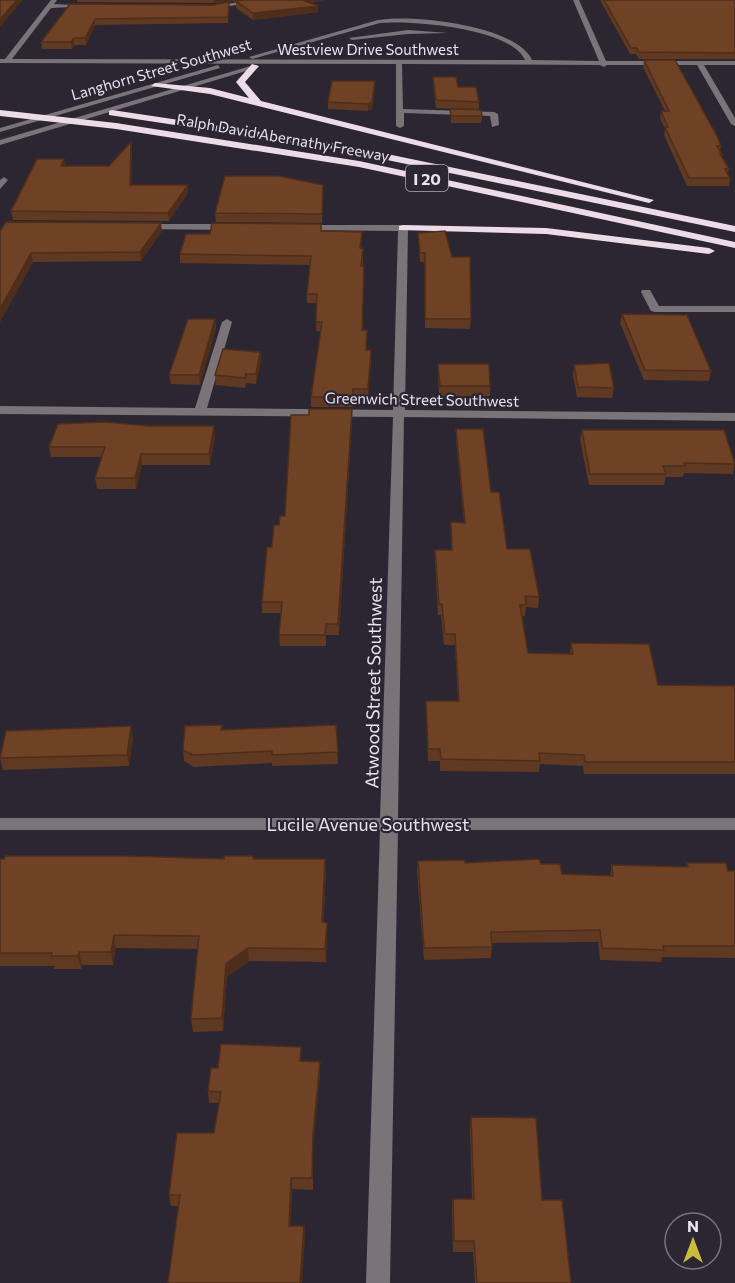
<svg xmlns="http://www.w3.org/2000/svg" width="735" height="1283" font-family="Commissioner,sans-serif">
<rect width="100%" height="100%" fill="#2c2633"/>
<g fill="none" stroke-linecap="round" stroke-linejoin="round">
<!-- minor -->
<path fill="#7a7378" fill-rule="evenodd" d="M51 0H57L54 4 92 6 51 8 12 59 525 60C511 28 412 20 380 23L252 59 249 57 378 20C412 14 516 25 532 60L599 61 573 0H579L606 61H735V65H704L735 118V126L731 124 697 65H607L604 67 600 65 402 64 403 109 494 112 498 114 499 125 492 127 490 116 404 113V126L400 128 396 126V64L0 63V59H5Z
M253 0H271L209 9 206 7Z
M408 30 448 33 408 34 352 40 349 38Z
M218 65 220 68 0 132V128Z
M254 65 256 68 0 145V140Z
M4 177 8 180 0 189V180Z
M142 224H232L237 227 232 230 139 229 137 227Z
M301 225H403L408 228 405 410 735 413V421L404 417 398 818H735V830H398L390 1283H366L380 830H0V818H380L393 417 0 414V406L195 408 222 322 227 319 232 322 207 408 393 410 398 231 298 230V226Z
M642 290H650L659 306H735V312H655L651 311 641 292Z"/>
<!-- highway -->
<path fill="#eddce8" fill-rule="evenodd" d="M252 64 259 66 245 82 261 101 654 200 649 203 210 94 151 86 155 83 210 88 249 98 236 82Z
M0 110 116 123 359 161 735 242V248L359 167 116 129 0 116Z
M112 110 334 143 735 226V232L334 149 109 115V111Z
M403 225 546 228 709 248 715 251 709 254 546 234 399 230V226Z"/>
</g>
<!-- wall -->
<path fill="#5f3921" d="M77 0H324L310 3 318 6V12L253 20 236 8V1H240L213 3 77 2Z
M600 0H735V59H639L636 54H630Z
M70 4 229 9 228 23 95 25 86 45H74L72 49H42L41 42Z
M644 60 721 146 720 151 722 154V158L729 169 728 174 730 178 729 186H687L664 135 665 129 660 118 661 111H665L643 67Z
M433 77 458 87 479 102V109L436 108 433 84Z
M375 88 372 109 368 111 328 109V102Z
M450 109 482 116 481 123H451Z
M132 150 131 185 188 193 169 221 13 220 11 211 65 166H109Z
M323 185 322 223 216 222 215 213Z
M321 224V231L362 232 361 248 363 257 362 330 366 350 371 360 368 399H353V407H311V397L321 331H316L317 303H307V294L310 265 180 263V254L210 234Z
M0 231H162L141 261 33 262 0 322Z
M418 233 452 257 471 319 470 329 425 328V262H420Z
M622 314 711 371 709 381 644 380 620 323Z
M215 319 216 328 200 385 171 384 169 375Z
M260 352 261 361 256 384 246 383 245 388 216 385 215 375Z
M438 364 490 386V396H439L438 374Z
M574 365 614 388 612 398 577 397 573 375Z
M352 419 339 635H326V646H280L279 635 281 613H262V602L272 547 279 525Z
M456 429 491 492 507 549 539 597 538 608 526 607 525 616H522L528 653 570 654 571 643 658 685 735 690V774H584L583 766 540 764 539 772 440 771V761H428L426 701H458L455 645H444L441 615H438L435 561V550H451V522H464L456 439Z
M582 430 735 462 733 474 684 473 683 477H666L664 485H589L580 440Z
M215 436 210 465H142L136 489H97L95 478 102 457H51L49 447Z
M222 725V730L336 725 338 764 272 766V763L194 767 184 761 183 750Z
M133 737 129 766 3 770 0 758Z
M0 859H253L326 872 323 922 327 923 326 962 249 961 227 977 223 1031 193 1032 191 1019 198 949 116 948 113 965H82L81 969H54V966H0Z
M418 861 465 863 541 864 562 874 610 876 612 865 686 867 687 863 728 871H735V958L662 957 661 962 600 960 598 942 492 943 491 958 424 960 417 872Z
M301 1061 320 1073 313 1145V1190L292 1189 290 1226H304L305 1237 178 1206H171L169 1195 214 1133 219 1103H209L208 1091Z
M471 1117 542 1200 571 1283H475L473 1252H453L452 1210 453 1199H472L470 1128Z"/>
<!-- shaded-wall -->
<path fill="#4e2e1b" d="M17 0H23L0 27V19Z
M213 0H249L213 3Z
M299 0H324L299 5Z
M318 6V12L253 20V13Z
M95 19V25L86 45 85 38Z
M74 38V45L72 49 71 42Z
M375 81 372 109 368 111V104Z
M131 142 132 150 131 193 130 185Z
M64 159 66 167 61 166Z
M188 185V193L169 221 168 213Z
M161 223 162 231 141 261 140 252Z
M31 253 33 262 0 322V309Z
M215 319 216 328 200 385 199 375Z
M260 352 261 361 256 384V374Z
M352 409V419L339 635 338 624Z
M214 426 215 436 210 465 209 454Z
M141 454 142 465 136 489 135 478Z
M131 726 133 737 129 766 127 755Z
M325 859 326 872 323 935 322 922Z
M327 923V935L326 962 325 949Z
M114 935 116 948 113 965 111 952Z
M248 948 249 961 227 977 223 1031 222 1018 226 964Z
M79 952 82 965 81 969 78 956Z
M320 1062V1073L313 1145V1190V1134Z
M291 1178 292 1189 290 1237 289 1226Z
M304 1226 305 1237 302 1283H300Z"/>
<!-- building -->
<path fill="#6f4226" stroke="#4e2e1b" stroke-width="1.5" d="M0 0H17L0 19Z
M245 0H302L318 6 253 13 236 1Z
M604 0H735V53L639 52 637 48H631Z
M229 2 228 17 95 19 85 38H74L71 42H41L70 4 213 5Z
M644 60H675L717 136 721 146H717L722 154H720L729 169H725L730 178H689L665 127H668L661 111H669Z
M433 77H456L458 87H476L479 102 436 100Z
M332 81H375L372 102 368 104 328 102Z
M450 109 481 110 482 116H451Z
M131 142 130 185H188L168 213 11 211 37 159H64L61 166H109Z
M225 176H279L323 185 322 214 215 213Z
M6 222 161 223 140 252 31 253 0 309V231Z
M212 223 321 224V231L362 232 360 248H363L361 266H364L362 330H367L366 350H371L368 389H353V397H311L322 322H316L317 294H307L311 256 180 254 186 234H210Z
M445 231 452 257H470L471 319H425V253H420L418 233Z
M622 314 687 315 711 371 645 370Z
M188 319H215L199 375H169Z
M223 349 260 352 256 374H246L245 378 215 375Z
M609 363 614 388 578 387 574 365Z
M438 364H489L490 386H440Z
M309 409H352L338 624H326L325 635H279L282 602H262L267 547H272L274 525H279L280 516H285L291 415H309Z
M105 422 148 426H214L209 454H141L135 478H95L105 447H49L58 424Z
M456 429H483L491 492H499L507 549H530L539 597 525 596 526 605H520L528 653 573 654 571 643 649 644 658 685 734 686 735 690V762H585L584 755 539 753 540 761 441 759 440 749H428L426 701H459L455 634H445L442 604H439L435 550H452L451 522 465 523Z
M582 430H724L735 464 684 463 685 466H663L666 474H590Z
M222 725 221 730 336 725 338 752 272 755V751L193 755 183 750 185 726Z
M131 726 127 755 0 758 6 731Z
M5 856H127L224 859V856H253V859H325L322 922 327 923 325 949 248 948 226 964 222 1018 191 1019 199 936 114 935 111 952H79L78 956H51L52 953H0V859H4Z
M539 859 541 864H560L562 874 613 876 612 865 688 867 687 863H726L728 871H735V946H663L664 950 602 948 600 930 491 932 492 947 424 948 418 861 464 860 465 863Z
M221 1044 301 1047 300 1061 320 1062 313 1134 312 1178H291L289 1226H304L300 1283H168L180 1195H169L177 1133H214L221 1092 208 1091 211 1068H218Z
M471 1117 536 1118 542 1200H562L571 1283H477L474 1241H454L453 1199H474Z"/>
<g text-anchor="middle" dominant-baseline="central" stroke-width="4.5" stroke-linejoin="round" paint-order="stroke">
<!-- far-street labels -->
<g font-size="15" fill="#e7e4ed" stroke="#2c2633">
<text x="368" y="49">Westview Drive Southwest</text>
<text transform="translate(161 69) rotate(-16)">Langhorn Street Southwest</text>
<text transform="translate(283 137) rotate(10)">Ralph David Abernathy Freeway</text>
<text transform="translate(422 399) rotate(1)">Greenwich Street Southwest</text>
</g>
<!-- shield labels -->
<rect fill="#2c2633" stroke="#afabb5" stroke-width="1.5" x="406" y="165" width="42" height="26" rx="4.5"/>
<g font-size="16" font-weight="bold" fill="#e7e4ed">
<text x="427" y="178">I 20</text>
</g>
<!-- street labels -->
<g font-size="18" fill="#e7e4ed" stroke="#2c2633">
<text transform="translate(373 683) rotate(-89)">Atwood Street Southwest</text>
<text x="368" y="824">Lucile Avenue Southwest</text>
</g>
</g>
<!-- north arrow -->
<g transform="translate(693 1241)"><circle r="28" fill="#2c2633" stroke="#77727d" stroke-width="1.5"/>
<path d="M0-4.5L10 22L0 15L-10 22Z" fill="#c9bb3b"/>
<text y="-9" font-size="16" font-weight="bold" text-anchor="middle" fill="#e7e4ed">N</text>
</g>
</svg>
